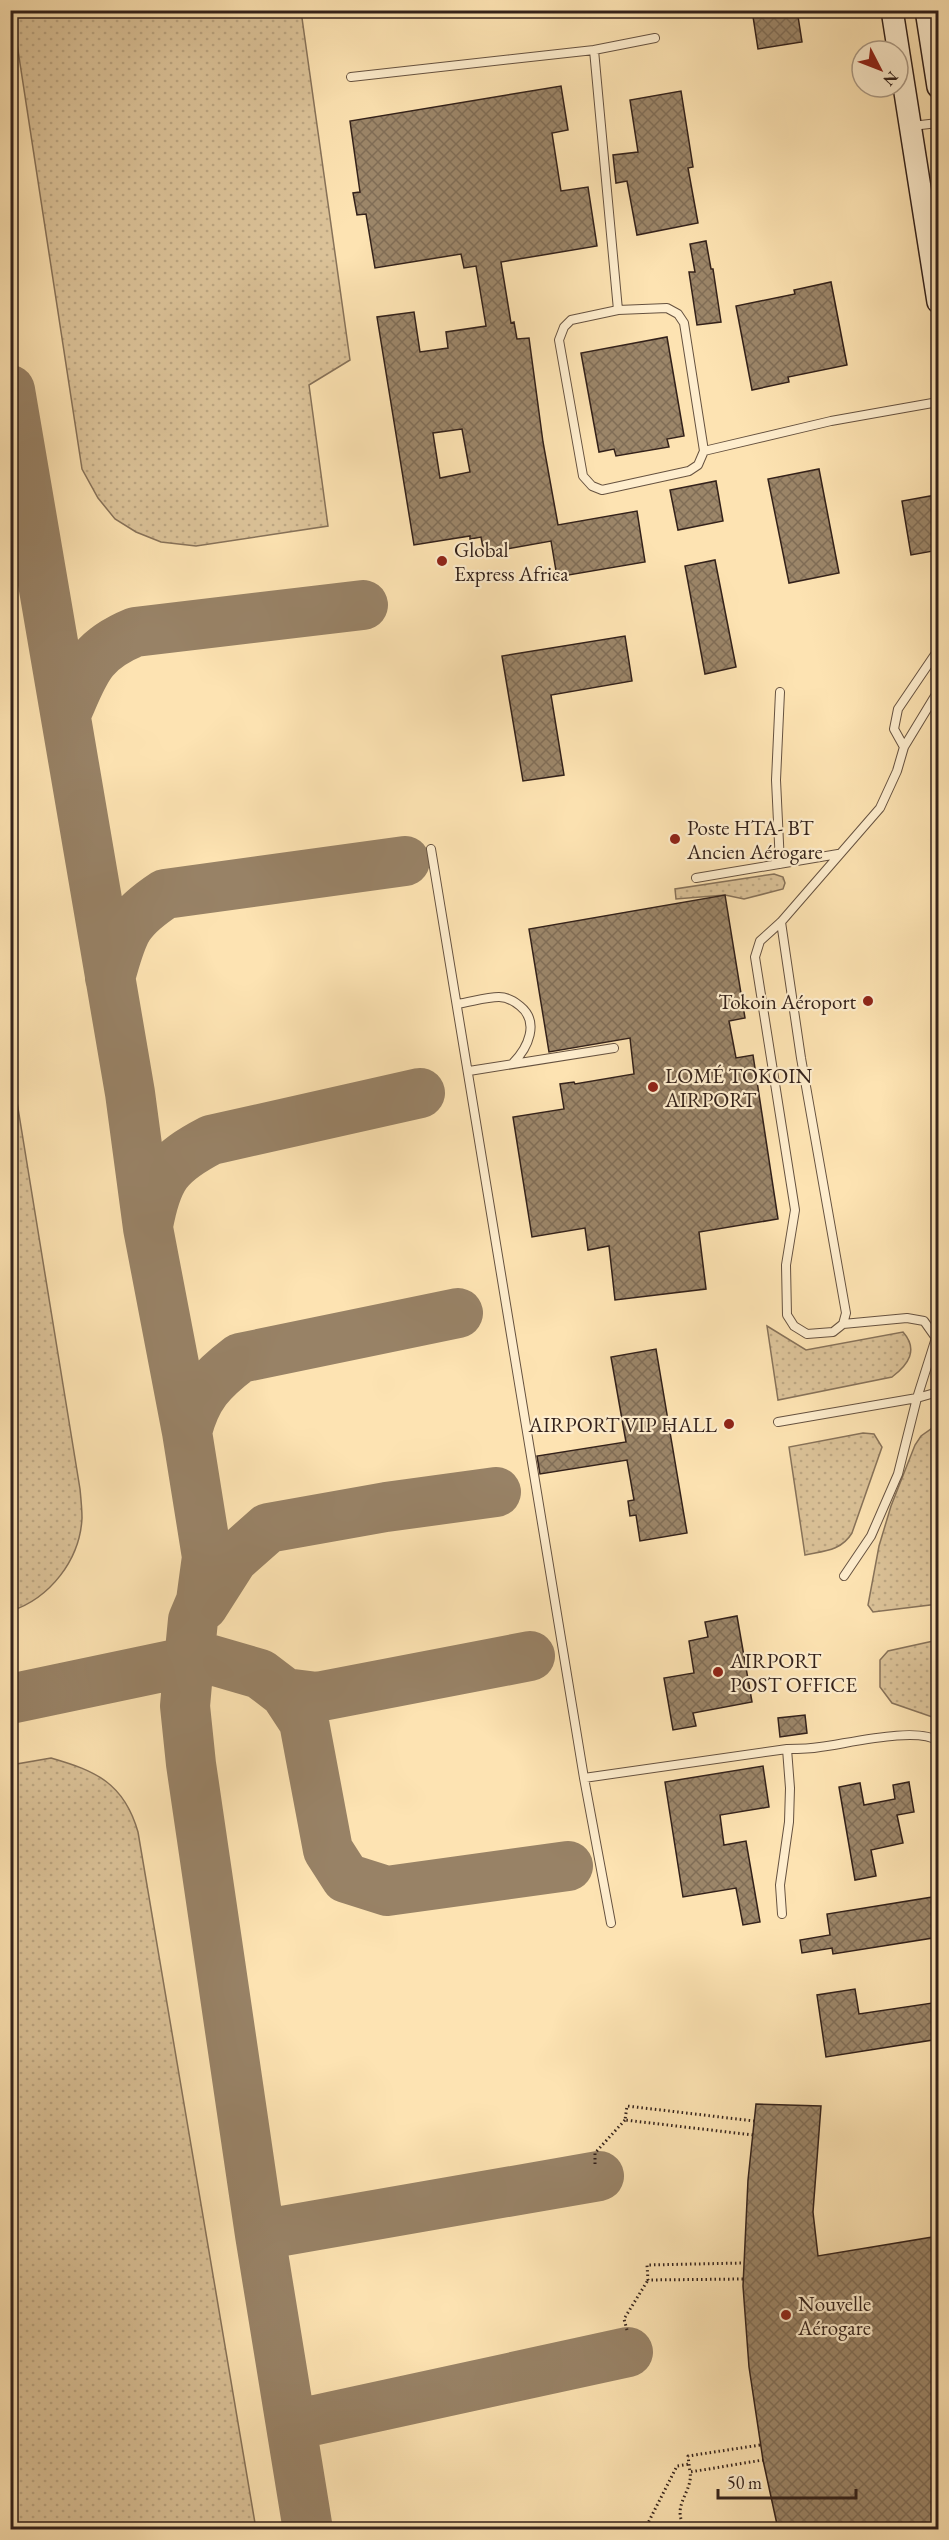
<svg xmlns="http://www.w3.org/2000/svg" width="949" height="2540" font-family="'EB Garamond',serif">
<defs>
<pattern id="grass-dots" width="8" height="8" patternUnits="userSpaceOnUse" patternTransform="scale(1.5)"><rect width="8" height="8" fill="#dbc298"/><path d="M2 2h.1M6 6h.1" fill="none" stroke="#bca682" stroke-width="1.8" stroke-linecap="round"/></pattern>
<pattern id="building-cross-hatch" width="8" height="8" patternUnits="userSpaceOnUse" patternTransform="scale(1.5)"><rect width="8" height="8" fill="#9c8669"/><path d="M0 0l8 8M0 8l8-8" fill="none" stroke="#806d56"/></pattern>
</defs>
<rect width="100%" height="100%" fill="#fde3b2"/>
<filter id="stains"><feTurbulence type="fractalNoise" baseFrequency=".00333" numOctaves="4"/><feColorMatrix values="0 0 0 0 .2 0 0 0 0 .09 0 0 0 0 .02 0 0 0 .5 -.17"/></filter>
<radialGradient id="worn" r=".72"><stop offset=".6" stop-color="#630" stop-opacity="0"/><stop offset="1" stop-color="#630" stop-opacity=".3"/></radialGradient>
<!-- grass -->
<path fill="url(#grass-dots)" stroke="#877259" stroke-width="1.5" d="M12 11H301L350 360 309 385 328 526 196 546 161 542 136 532 115 519 98 498 82 469Z
M774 874 783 877 785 883 783 889 744 899 725 895 676 899 675 889Z
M10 1059 80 1489C81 1499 82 1509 82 1518 80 1560 50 1598 11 1611Z
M767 1326 806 1350 903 1332C919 1350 908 1365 892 1377L778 1400Z
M938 1424V1604L873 1612 868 1605 879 1546 891 1506 915 1445 921 1436Z
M863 1433 874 1434 882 1447 852 1533C841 1551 824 1551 805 1555L789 1447Z
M938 1640V1719L892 1703 880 1687V1660L888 1651Z
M51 1758C96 1771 124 1783 138 1832L256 2529H11V1765Z"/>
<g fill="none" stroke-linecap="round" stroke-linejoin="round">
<!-- taxiway -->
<path stroke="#988266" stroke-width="50" d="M10 390 130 1093 148 1228 187 1432 207 1557 201 1601 193 1620 189 1661 185 1706 191 1764 260 2235 308 2530
M66 714C85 671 89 651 135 632L363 605
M110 978C123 933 124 921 165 894L405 861
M148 1226C157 1177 167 1163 211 1140L420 1093
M187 1432C196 1396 211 1380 240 1358L458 1313
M203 1606 233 1559 268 1528 386 1507 496 1492
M285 1693 317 1697 530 1656
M10 1699 205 1658 260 1674 285 1693 304 1722 328 1850 346 1878 387 1891 568 1866
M260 2235 599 2176
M293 2425 628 2352"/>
</g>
<!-- building -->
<path fill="url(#building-cross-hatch)" stroke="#33211a" stroke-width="1.5" fill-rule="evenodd" d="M752 10H797L802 42 758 49Z
M561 86 568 130 552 133 561 191 588 187 597 246 501 262 511 323 514 322 517 339 529 338 543 442 558 525 637 511 645 562 557 577 551 541 484 553 481 537 470 539V536L414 545 377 317 414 312 420 352 448 348 446 332 486 326 476 266 464 268 461 254 375 268 366 214 357 215 353 193 360 192 350 121ZM462 429 470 472 440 478 433 433Z
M681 91 693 167 688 168 698 223 637 235 627 181 616 183 613 155 638 152 630 100Z
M706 241 711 269H713L721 322 697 325 689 272H695L690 244Z
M831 282 847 365 788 377 789 382 752 390 736 306 795 294 794 290Z
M667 337 684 436 667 439 669 447 616 456 614 449 599 452 581 353Z
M819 469 839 573 789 583 768 479Z
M716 481 723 521 678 530 670 490Z
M936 495 939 550 911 555 902 501Z
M715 560 736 667 705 674 685 566Z
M625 636 632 681 551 695 564 775 523 781 502 656Z
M725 895 745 1018 729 1021 736 1058 753 1055 778 1219 699 1232 706 1289 615 1300 609 1246 588 1250 585 1228 532 1237 513 1117 564 1109 560 1084 574 1082 575 1084 634 1074 630 1038 549 1052 529 929Z
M656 1349 687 1533 640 1541 636 1515 630 1516 628 1501 634 1500 627 1460 540 1474 537 1456 626 1442 611 1357Z
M737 1616 752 1702 693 1713 696 1726 673 1730 664 1678 694 1673 689 1641 708 1637 705 1622Z
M805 1715 807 1733 780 1737 778 1718Z
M763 1766 769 1807 720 1815 724 1845 746 1841 760 1922 743 1925 736 1888 683 1897 665 1782Z
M909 1782 914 1812 897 1815 903 1843 871 1850 876 1876 855 1880 839 1787 860 1783 864 1805 895 1799 893 1785Z
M939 1896V1937L833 1954 832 1948 802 1953 800 1940 830 1935 827 1914Z
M855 1989 859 2014 939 2002V2039L826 2057 817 1995Z
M756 2104 821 2106 813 2212 818 2256 939 2236V2529H778L763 2460 749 2367 743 2286 748 2180Z"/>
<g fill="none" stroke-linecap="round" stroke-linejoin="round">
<defs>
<path id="service" d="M594 50 655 38
M351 77 594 50 618 310
M912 126 938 123
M667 308 678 314 684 323 704 451 698 465 689 471 602 490 592 486 583 476 559 340 564 327 571 320 618 310Z
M704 451 831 421 938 402
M904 747 894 729 898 709 938 650
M431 849 584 1778 611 1923
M780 864 776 780 780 692
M696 878 838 854
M781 922 801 1058 846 1313 843 1324
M457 1004C471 1002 486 997 499 997 508 997 514 1001 520 1006 540 1022 528 1048 513 1063
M469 1071 614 1048
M778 1422 917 1398 938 1392
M844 1576 871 1536 898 1474 917 1398 936 1338 924 1321 907 1318 843 1324 833 1332 807 1334 794 1326 787 1315 786 1265 795 1210 755 957 760 941 781 922 880 808 897 771 904 747 938 691
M584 1778 787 1749C798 1749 809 1749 820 1747 846 1744 917 1726 938 1741
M782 1914 780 1885 789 1822 790 1788 787 1749"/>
<path id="secondary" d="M892 10 938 302
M926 10 938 87"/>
</defs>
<!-- service casing -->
<use href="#service" stroke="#665240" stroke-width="10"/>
<!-- secondary casing -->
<use href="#secondary" stroke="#33211a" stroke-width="24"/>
<!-- path -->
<path stroke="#33211a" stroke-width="3" stroke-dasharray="1.5 3" stroke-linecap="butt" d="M753 2135 625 2120 627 2106 754 2121
M595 2164V2153L625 2120
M743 2279 648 2280 647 2265 744 2263
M627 2330 624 2319 648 2280
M760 2445 688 2456 690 2472 763 2460
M681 2519C676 2502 693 2489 690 2472
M646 2530V2527L677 2466 689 2464"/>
<!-- service -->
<use href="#service" stroke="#feedcd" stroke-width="8"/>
<!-- secondary -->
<use href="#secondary" stroke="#feedcd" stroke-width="21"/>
</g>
<!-- markers -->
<g fill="#8f2418" stroke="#feedcd" stroke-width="2">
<circle cx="442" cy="561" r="6"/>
<circle cx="675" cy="839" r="6"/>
<circle cx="868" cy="1001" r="6"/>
<circle cx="653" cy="1087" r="6"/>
<circle cx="729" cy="1424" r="6"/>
<circle cx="718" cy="1672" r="6"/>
<circle cx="786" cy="2315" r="6"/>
</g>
<g text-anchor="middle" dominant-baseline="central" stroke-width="4.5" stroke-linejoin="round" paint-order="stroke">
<!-- poi labels -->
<g font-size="21" fill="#33211a" stroke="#feedcd" text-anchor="start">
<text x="454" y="549">Global<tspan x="454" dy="24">Express Africa</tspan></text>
<text x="687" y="827">Poste HTA- BT<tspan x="687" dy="24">Ancien Aérogare</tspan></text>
<text x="856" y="1001" text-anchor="end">Tokoin Aéroport</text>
<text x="665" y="1075">LOMÉ TOKOIN<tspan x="665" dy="24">AIRPORT</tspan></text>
<text x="717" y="1424" text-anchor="end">AIRPORT VIP HALL</text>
<text x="730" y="1660">AIRPORT<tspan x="730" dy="24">POST OFFICE</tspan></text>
<text x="798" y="2303">Nouvelle<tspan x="798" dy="24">Aérogare</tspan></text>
</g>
</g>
<!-- margin -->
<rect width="949" height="2540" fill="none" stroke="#fde3b2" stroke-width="36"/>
<rect x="12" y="12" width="925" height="2516" fill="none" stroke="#33211a" stroke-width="3"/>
<rect x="18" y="18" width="913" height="2504" fill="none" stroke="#33211a" stroke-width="1.5"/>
<!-- north arrow -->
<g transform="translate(880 69) rotate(132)"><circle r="28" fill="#feedcd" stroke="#ad9b85" stroke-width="1.5"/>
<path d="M0-4.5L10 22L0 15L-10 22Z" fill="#8f2418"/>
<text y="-9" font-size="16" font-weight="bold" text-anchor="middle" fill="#33211a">N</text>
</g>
<!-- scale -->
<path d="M718 2489v9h138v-9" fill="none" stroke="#33211a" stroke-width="3"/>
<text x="727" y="2489" font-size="18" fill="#33211a" stroke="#feedcd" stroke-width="4.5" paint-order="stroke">50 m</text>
<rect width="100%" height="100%" filter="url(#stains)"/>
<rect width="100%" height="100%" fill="url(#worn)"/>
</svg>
